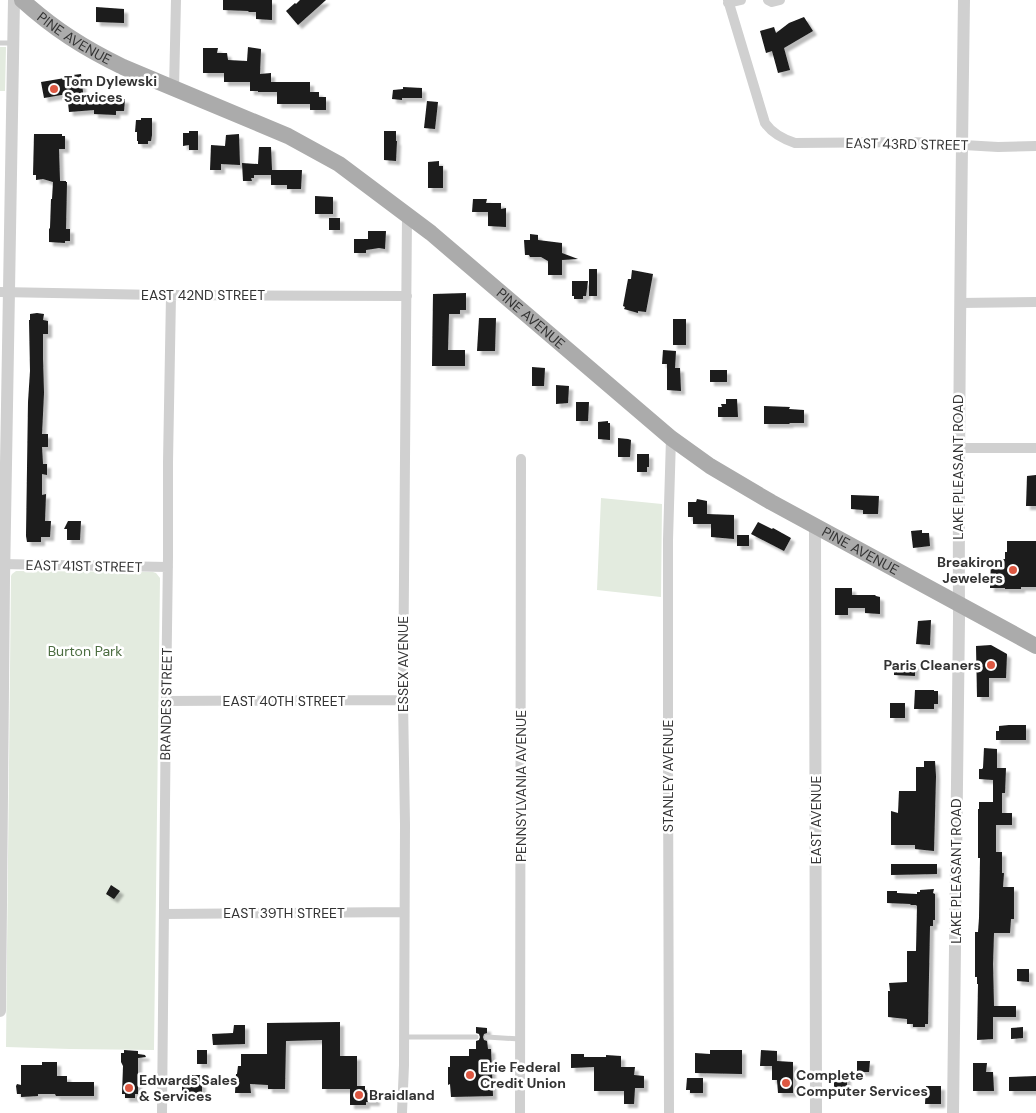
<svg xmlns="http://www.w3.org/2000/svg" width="1036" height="1113" font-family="'DM Sans',sans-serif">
<defs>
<filter id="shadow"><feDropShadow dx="4" dy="4" stdDeviation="1" flood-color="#0004"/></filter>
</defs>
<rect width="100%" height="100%" fill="#fff"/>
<!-- green -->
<path fill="#e3ebdf" d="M0 47H6L5 91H0Z
M601 498 662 504 661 597 597 590Z
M16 571 153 572 156 573 160 578 154 1050 70 1049 6 1047 11 576 12 574Z"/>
<!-- building -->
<path fill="#1a1a1a" filter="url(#shadow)" d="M223 0H272V20L256 19V12H248L249 11 223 10Z
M300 0H326L298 25 286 11 295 3 296 4Z
M96 7 124 9V23L96 22Z
M804 17 813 31 784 48 790 70 778 73 772 51 766 53 760 31 774 27 776 33 789 23Z
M248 47 261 49 260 74 271 73V82H310V92H319V97H326V110H310V104H277V92H258V91H250V82H224V73H203V48H218L217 53H227L228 60 247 61Z
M81 74 84 101 100 102V99L105 100 106 95H115V99H125L124 111H116V115L94 114V110L69 112 67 94 44 98 41 82 65 78V76Z
M403 87 422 88V98H402V100L392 99 393 90 403 89Z
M427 101 438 102 435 129 424 128Z
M141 118H152V135L151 141H148V144H138V141H137V132H135L136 120H141Z
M189 131H198V150H189V145L183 146V133H189Z
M384 131H396V141H397L396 161 384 160Z
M34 134H62V136H65V149H59L60 181H66V182H67L66 229H70V241H65V243L49 242V229L50 228 51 199H52L53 182 43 179 36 180V175H33Z
M239 134 240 165 221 164V170H210L211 145 225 146 226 135Z
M259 147H271L272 170H302L301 189H287V185H271V175H254V178H251L252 181H243L242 163 258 164Z
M439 161V166H443V188H428V162Z
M315 196 333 197V214H315Z
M473 199H487L486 203H501V209L506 208V227L488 226V212H472Z
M329 218H340V230H329Z
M368 231H386L385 249 379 248 366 250V253H354V239H368Z
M530 234 538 235V240L562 243V253L578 259 562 260V275H548V261L541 257H530L529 255H525L524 240H530Z
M589 269H597V296H589Z
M632 270 653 274 646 312 638 311V313L624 309 625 307 623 306 628 279H631Z
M572 281H588L586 296H583V299H574V296H572Z
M466 293V310H460V314H449L448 350H465V366H432L433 294Z
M37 313 44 314 43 320 48 321V334H43V359L44 393 42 434H48V447H42L43 464H47V475L42 474V495L46 494 45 521H51L50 537H41V542H27L26 536 28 402 30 371 29 320H30V314Z
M479 318H496L495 351H477Z
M673 319H686V345H673Z
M663 350 676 351 675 368H680L681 391 667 390V364H662Z
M532 367 545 368 544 386H532Z
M710 370H727V382H710Z
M556 385 569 386 568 403 556 404Z
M726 399H737L738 417H718V407H722L721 404H726Z
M576 402H589L588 421H576Z
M764 406 790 407 789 409 804 410V423H790L789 424H764Z
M608 421V423H610V440L598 439V422Z
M618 438 628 439 631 440 630 457H618Z
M637 454H649V467H647V472H637Z
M1036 475V506H1026L1027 476Z
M851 495 879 496 878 514H863V510L851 509Z
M697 499 707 501V514L734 515V539L711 537V524H693V517H688V502H696Z
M68 521H81L80 540H67V529H64Z
M758 522 772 529 773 528 791 538 784 551 751 534Z
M922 530V533H929L930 546 913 548 911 531Z
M737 535H749V546H737Z
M1007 541H1036V587H1021V589H1005V588H990L991 561 1005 559V552H1007Z
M835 588H852V595H875L876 596 880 597V614L865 613V608H848V615H835Z
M931 620 930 645 916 644 918 621Z
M991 645 1007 654 1006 678H989V697H977L976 646Z
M894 662 915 663V676L894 675Z
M915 690H934V691H938V704H934V709H914Z
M890 703H905V718H890Z
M1009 725H1026V740H996V731H999V726Z
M984 748 997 749V768H1006L1005 793H1002V813H1012V825H996V852H1002V873H1004L1003 887H1014V919H1011L1010 933H994L993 964 994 1006H1016V1017H993V1039L977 1040 978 984H977V977H975V932H978L979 918 980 858H978V809H979V802H993V780L979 779V769H982L983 768Z
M924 761H935L936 776 934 851 915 849V845H891V811L898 813 899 791H916V767H924Z
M891 864H937V874L891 875Z
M111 885 120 891 114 899 106 894Z
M934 889 933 893 935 894V920H933V926H930L928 1024H925V1027H913V1024H907V1019L888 1017V991H890L889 983 907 982V951H916L917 906 916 905H910L911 904 887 903V891H897V893L917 894V892H920V890Z
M1017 969H1029V982L1017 981Z
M340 1022V1056H357V1086H365V1090H366L367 1093H376V1102H366V1105H350V1089H322V1040L286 1041 285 1089H268V1085L250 1084 251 1093H235L236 1074H237L238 1066H241V1054H267V1023Z
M234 1025H245V1044L213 1045 212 1034 233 1033Z
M476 1027 487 1028V1033L484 1034 483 1037 484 1040 487 1041 488 1049H491L493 1096 451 1097 450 1084 448 1085V1067H450V1056H469V1049H476V1041L479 1040 480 1037 479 1034 476 1033Z
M1023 1027V1038L1011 1039V1028Z
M124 1050 138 1051V1054L145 1055 146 1057 138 1058V1094H135V1098H125V1094H122L123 1066 121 1062V1053H124Z
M197 1050H207V1064H197Z
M710 1050H742V1074L695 1073V1053L710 1054Z
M761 1050 777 1051V1061L793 1062V1093H778L777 1080H772V1066H760Z
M571 1054H584V1057H606V1055L621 1056V1067H635L634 1075 644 1076V1088H635L634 1104H624V1091H594V1067L571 1068Z
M857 1061H870L869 1072H857Z
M42 1062H57V1076H67V1082H94V1096H56L55 1094H38V1096L21 1097V1094H17L16 1086 17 1084 21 1085V1065H42Z
M973 1063H987L986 1072H993L994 1091H973Z
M191 1075H202V1096H182V1081H191Z
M834 1076H847V1092H834Z
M1036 1076V1091H1009V1077Z
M687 1078H703V1093H690V1090H686Z
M926 1086H941V1104H925Z"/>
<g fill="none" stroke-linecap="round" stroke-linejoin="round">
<!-- service -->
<path stroke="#d0d0d0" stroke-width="5" d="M0 43H12
M404 1037H476
M487 1037 520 1039"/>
<!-- minor -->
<path stroke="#d0d0d0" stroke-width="10" d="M728 0 765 123C772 133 783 139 795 143L912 142 998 147 1036 146
M768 0 772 2 780 0
M728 3 741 0
M174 89 176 0
M0 292 159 295 407 296
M960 303 1036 302
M958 448H1036
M0 564 168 567
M166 701 403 700
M164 914 404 912
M162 1113 166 701 168 557V462L171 295
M402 1113 404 1065 405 824 403 700 407 215
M520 1113 521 459
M669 1113 668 760V540L671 438"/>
<!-- tertiary -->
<path stroke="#d0d0d0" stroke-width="12" d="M815 526 816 1113
M0 1011 4 580 14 0
M953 1113 959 618C958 412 961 206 964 0"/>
<!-- primary -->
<path stroke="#ababab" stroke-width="16" id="s1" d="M22 0C54 29 84 48 123 67L288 136 339 164 431 233 671 438 710 466 771 502 1036 646"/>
</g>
<!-- markers -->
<g fill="#dd5842" stroke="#fff" stroke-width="2">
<circle cx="54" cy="89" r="5"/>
<circle cx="1013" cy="570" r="5"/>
<circle cx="991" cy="665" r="5"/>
<circle cx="470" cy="1075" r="5"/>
<circle cx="786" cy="1083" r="5"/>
<circle cx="129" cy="1088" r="5"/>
<circle cx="359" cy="1095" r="5"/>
</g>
<g text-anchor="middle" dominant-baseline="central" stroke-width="5" stroke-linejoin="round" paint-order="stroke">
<!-- street labels -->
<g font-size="14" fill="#333" stroke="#fff">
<text stroke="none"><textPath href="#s1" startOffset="65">PINE AVENUE</textPath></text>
<text transform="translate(907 144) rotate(1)">EAST 43RD STREET</text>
<text x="203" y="295">EAST 42ND STREET</text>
<text stroke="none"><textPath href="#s1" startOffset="605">PINE AVENUE</textPath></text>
<text transform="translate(958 467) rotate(-90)">LAKE PLEASANT ROAD</text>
<text stroke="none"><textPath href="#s1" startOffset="1010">PINE AVENUE</textPath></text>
<text transform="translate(84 566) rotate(1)">EAST 41ST STREET</text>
<text transform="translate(403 664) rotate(-90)">ESSEX AVENUE</text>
<text x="284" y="701">EAST 40TH STREET</text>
<text transform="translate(166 704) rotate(-89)">BRANDES STREET</text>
<text transform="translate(668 776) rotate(-90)">STANLEY AVENUE</text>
<text transform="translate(521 786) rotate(-90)">PENNSYLVANIA AVENUE</text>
<text transform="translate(816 820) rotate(-90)">EAST AVENUE</text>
<text transform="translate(956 871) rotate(-90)">LAKE PLEASANT ROAD</text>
<text x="284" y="913">EAST 39TH STREET</text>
</g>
<!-- poi labels -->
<g font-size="14" font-weight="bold" fill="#333" stroke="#fff" text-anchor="start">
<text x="64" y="81">Tom Dylewski<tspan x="64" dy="16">Services</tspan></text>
<text x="1003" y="562" text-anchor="end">Breakiron<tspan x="1003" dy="16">Jewelers</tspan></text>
<text x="981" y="665" text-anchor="end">Paris Cleaners</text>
<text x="480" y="1067">Erie Federal<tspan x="480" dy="16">Credit Union</tspan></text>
<text x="796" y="1075">Complete<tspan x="796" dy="16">Computer Services</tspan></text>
<text x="139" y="1080">Edwards Sales<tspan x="139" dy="16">&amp; Services</tspan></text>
<text x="369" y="1095">Braidland</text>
</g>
<!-- park labels -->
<g font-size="14" fill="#4c6d41" stroke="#fff">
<text x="85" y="651">Burton Park</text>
</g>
</g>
</svg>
